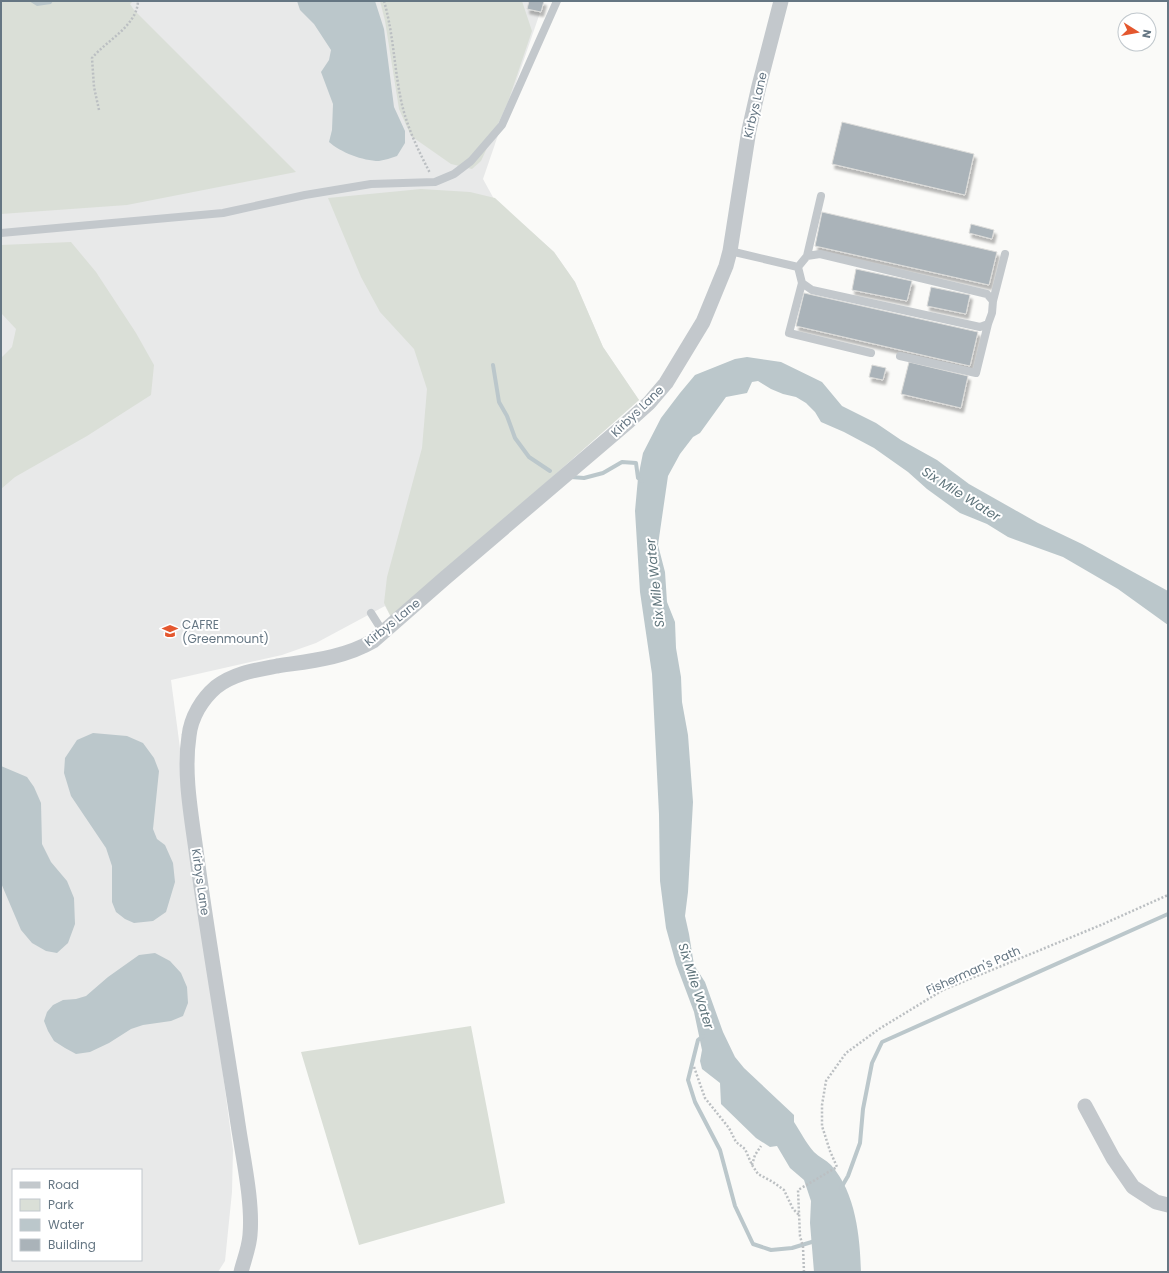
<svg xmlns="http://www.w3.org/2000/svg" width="1169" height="1273" font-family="Poppins,sans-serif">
<defs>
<filter id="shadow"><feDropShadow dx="2.5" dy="4.5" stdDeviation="1" flood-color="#0004"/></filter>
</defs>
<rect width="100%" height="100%" fill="#fafaf8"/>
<!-- built -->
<path fill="#e8e9e9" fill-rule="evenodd" d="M1 1H544L483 179 494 199 554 252 575 282 603 347 639 400 392 619 385 606 316 643 282 655 171 680 233 1150 232 1192 225 1261 218 1272H1ZM13 1170H141V1260H13Z"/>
<!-- green -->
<path fill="#dadfd7" d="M1 1H133L130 4 134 10 296 172 127 205 1 214Z
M380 1H522L532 31 508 102 481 161 472 169 451 164 411 136 399 109 385 21Z
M421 189 470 192 495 198 554 252 575 282 603 347 639 400 392 619 384 603 387 577 422 448 427 389 414 349 380 312 361 277 328 198Z
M71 242 96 272 136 333 154 365 151 395 87 436 15 477 1 489V358L12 347 16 329 1 313V245Z
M471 1026 505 1203 359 1245 301 1052Z"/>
<!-- water -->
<path fill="#bbc7cb" d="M29 1H53L51 4 37 6Z
M297 1H375L384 29 394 107 405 131V143L397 156C391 158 385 160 379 161 363 161 340 152 329 142L332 130 333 104 321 72 329 60 331 50 314 24 300 10Z
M747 357 781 362 822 382 842 406 876 423 901 440 937 460 969 484 1038 523 1082 544 1168 591V625L1118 589 1063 557 1008 537 987 524 960 513 927 489 908 472 874 448 844 432 821 422 815 412 806 403 796 397 783 394 771 389 758 381 752 382 747 393 726 397 700 433 693 437 680 454 668 476 658 545 665 572 667 602 675 622 676 648 681 677 682 702 688 735 693 802 688 892 685 916 689 934 694 965 705 982 723 1032 735 1057 744 1068 794 1115V1122C800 1131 806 1143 814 1152 819 1157 826 1160 831 1165 856 1193 860 1237 861 1272H814L810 1223 811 1201 804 1180 790 1168 777 1146 770 1147 756 1138 721 1104 720 1083 702 1069 700 1061 702 1050 694 1012 676 964 666 928 660 881 659 814 652 674 640 592 635 511 638 478 643 453 661 418 680 393 695 375 735 359Z
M93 733 127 736 143 743 154 758 159 771 153 829 157 839 165 845 173 863 175 882 166 912 153 921 134 923 125 919 116 912 112 902V866L106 848 71 796 64 773 65 758 77 740Z
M1 766 27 777 34 787 41 803 42 844 51 862 67 881 74 898 75 924 68 943 57 953 46 951 32 943 21 930 1 883Z
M155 953 170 961 181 973 187 987 188 1003 183 1016 171 1021 143 1025 131 1029 109 1043 90 1052 76 1054 65 1048 54 1041 48 1031 44 1021 47 1012 53 1005 63 1000 76 999 86 996 108 977 139 955Z"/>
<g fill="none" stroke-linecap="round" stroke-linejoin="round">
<!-- stream -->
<path stroke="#bbc7cb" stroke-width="4" d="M493 365 499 402 507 416 515 438 529 457 550 471
M571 477 584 478 603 473 622 462 636 463 638 478 642 481
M703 1036 698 1040 688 1080 695 1102 720 1150 735 1206 753 1244 771 1250 792 1248 815 1241
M841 1188 848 1176 860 1143 863 1109 872 1063 882 1042 1168 914"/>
</g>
<!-- building -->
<path fill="#aab3b9" stroke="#dcdcda" filter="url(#shadow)" d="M529 1H544L541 12 527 9Z
M842 122 974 154 965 195 832 164Z
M822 212 997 252 989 285 815 246Z
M971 224 994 230 992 239 969 233Z
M856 269 912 281 907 301 852 290Z
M931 287 970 295 966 314 927 306Z
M804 293 978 332 970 366 796 326Z
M909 362 968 376 961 408 901 394Z
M872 365 886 368 883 380 869 377Z"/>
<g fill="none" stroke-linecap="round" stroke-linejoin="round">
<!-- path -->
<path stroke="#bbbfc2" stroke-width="2.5" stroke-dasharray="2 2" stroke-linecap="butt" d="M384 1C393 32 394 64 400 95 405 123 417 148 430 173
M99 110 94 87 92 58C107 40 137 26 138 1
M694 1067 705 1098 729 1128 736 1142 745 1149 752 1165 758 1174 773 1182 784 1190 793 1209 799 1215
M752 1165 755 1155 761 1146
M804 1272 803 1247 800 1236 798 1190 837 1167 830 1151 822 1126V1105L826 1081 846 1053 879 1029 943 990 1101 925 1168 895"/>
<!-- service -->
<path stroke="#c3c8cc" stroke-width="8" d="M1 233 223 213 305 195 371 184 435 182 454 174 471 161 502 125 557 1
M730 251 798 267 807 256 820 254 987 294 993 301 992 313 988 324 980 327 812 290 802 283 798 267
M807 256 821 196
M802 283 789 333 871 353
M993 301 1005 254
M900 356 976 373 988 324
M371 613 383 632"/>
<!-- minor -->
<path stroke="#c3c8cc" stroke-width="15" d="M1085 1106 1113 1158 1133 1187 1156 1202 1168 1205
M241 1272C244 1260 249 1248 250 1235 253 1202 243 1158 238 1124 225 1036 209 947 197 858 192 819 183 775 189 736 191 717 202 699 216 687 234 673 256 670 277 666 310 661 344 658 373 641L445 578 629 421 649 403 666 383 703 322 726 266 730 251 749 130 759 86 781 1"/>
</g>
<!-- icons -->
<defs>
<symbol id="university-bare" viewBox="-9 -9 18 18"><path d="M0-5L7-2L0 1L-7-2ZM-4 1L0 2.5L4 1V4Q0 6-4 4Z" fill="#e4572e" stroke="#fff" stroke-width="2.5" paint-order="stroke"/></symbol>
</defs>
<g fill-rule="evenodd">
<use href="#university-bare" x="159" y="620" width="22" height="22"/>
</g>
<g text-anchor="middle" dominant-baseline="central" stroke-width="4" stroke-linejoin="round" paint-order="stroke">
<!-- street labels -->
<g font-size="12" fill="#657683" stroke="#fff">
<text transform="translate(755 105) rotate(-77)">Kirbys Lane</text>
<text transform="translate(637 411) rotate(-44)">Kirbys Lane</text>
<text transform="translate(392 622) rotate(-39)">Kirbys Lane</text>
<text transform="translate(201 882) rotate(82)">Kirbys Lane</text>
<text transform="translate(973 970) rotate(-24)">Fisherman's Path</text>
</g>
<!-- poi labels -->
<g font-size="12" fill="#657683" stroke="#fff" text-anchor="start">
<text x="182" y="624">CAFRE<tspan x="182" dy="14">(Greenmount)</tspan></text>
</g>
<!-- water labels -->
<g font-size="13" font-style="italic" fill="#60757c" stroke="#fff">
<text transform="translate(961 494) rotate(32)">Six Mile Water</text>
<text transform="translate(655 583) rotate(-96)">Six Mile Water</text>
<text transform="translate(696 986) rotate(72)">Six Mile Water</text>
</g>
</g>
<!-- border -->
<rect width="1169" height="1273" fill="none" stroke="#657683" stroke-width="4"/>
<!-- legend -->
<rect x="12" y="1169" width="130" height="92" fill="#ffffff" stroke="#c1c8cd"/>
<rect x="20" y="1182" width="20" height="6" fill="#c3c8cc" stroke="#c1c8cd"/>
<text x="48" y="1189" font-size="12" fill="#657683">Road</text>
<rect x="20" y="1199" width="20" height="12" fill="#dadfd7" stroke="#c1c8cd"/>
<text x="48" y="1209" font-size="12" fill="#657683">Park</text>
<rect x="20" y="1219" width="20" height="12" fill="#bbc7cb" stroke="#c1c8cd"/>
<text x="48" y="1229" font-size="12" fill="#657683">Water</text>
<rect x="20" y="1239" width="20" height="12" fill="#aab3b9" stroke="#c1c8cd"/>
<text x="48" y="1249" font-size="12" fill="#657683">Building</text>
<!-- north arrow -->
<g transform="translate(1137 32) rotate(101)"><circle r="19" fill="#ffffff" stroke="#c1c8cd"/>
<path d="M0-3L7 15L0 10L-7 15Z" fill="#e4572e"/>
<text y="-6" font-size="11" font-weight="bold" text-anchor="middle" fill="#657683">N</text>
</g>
</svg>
